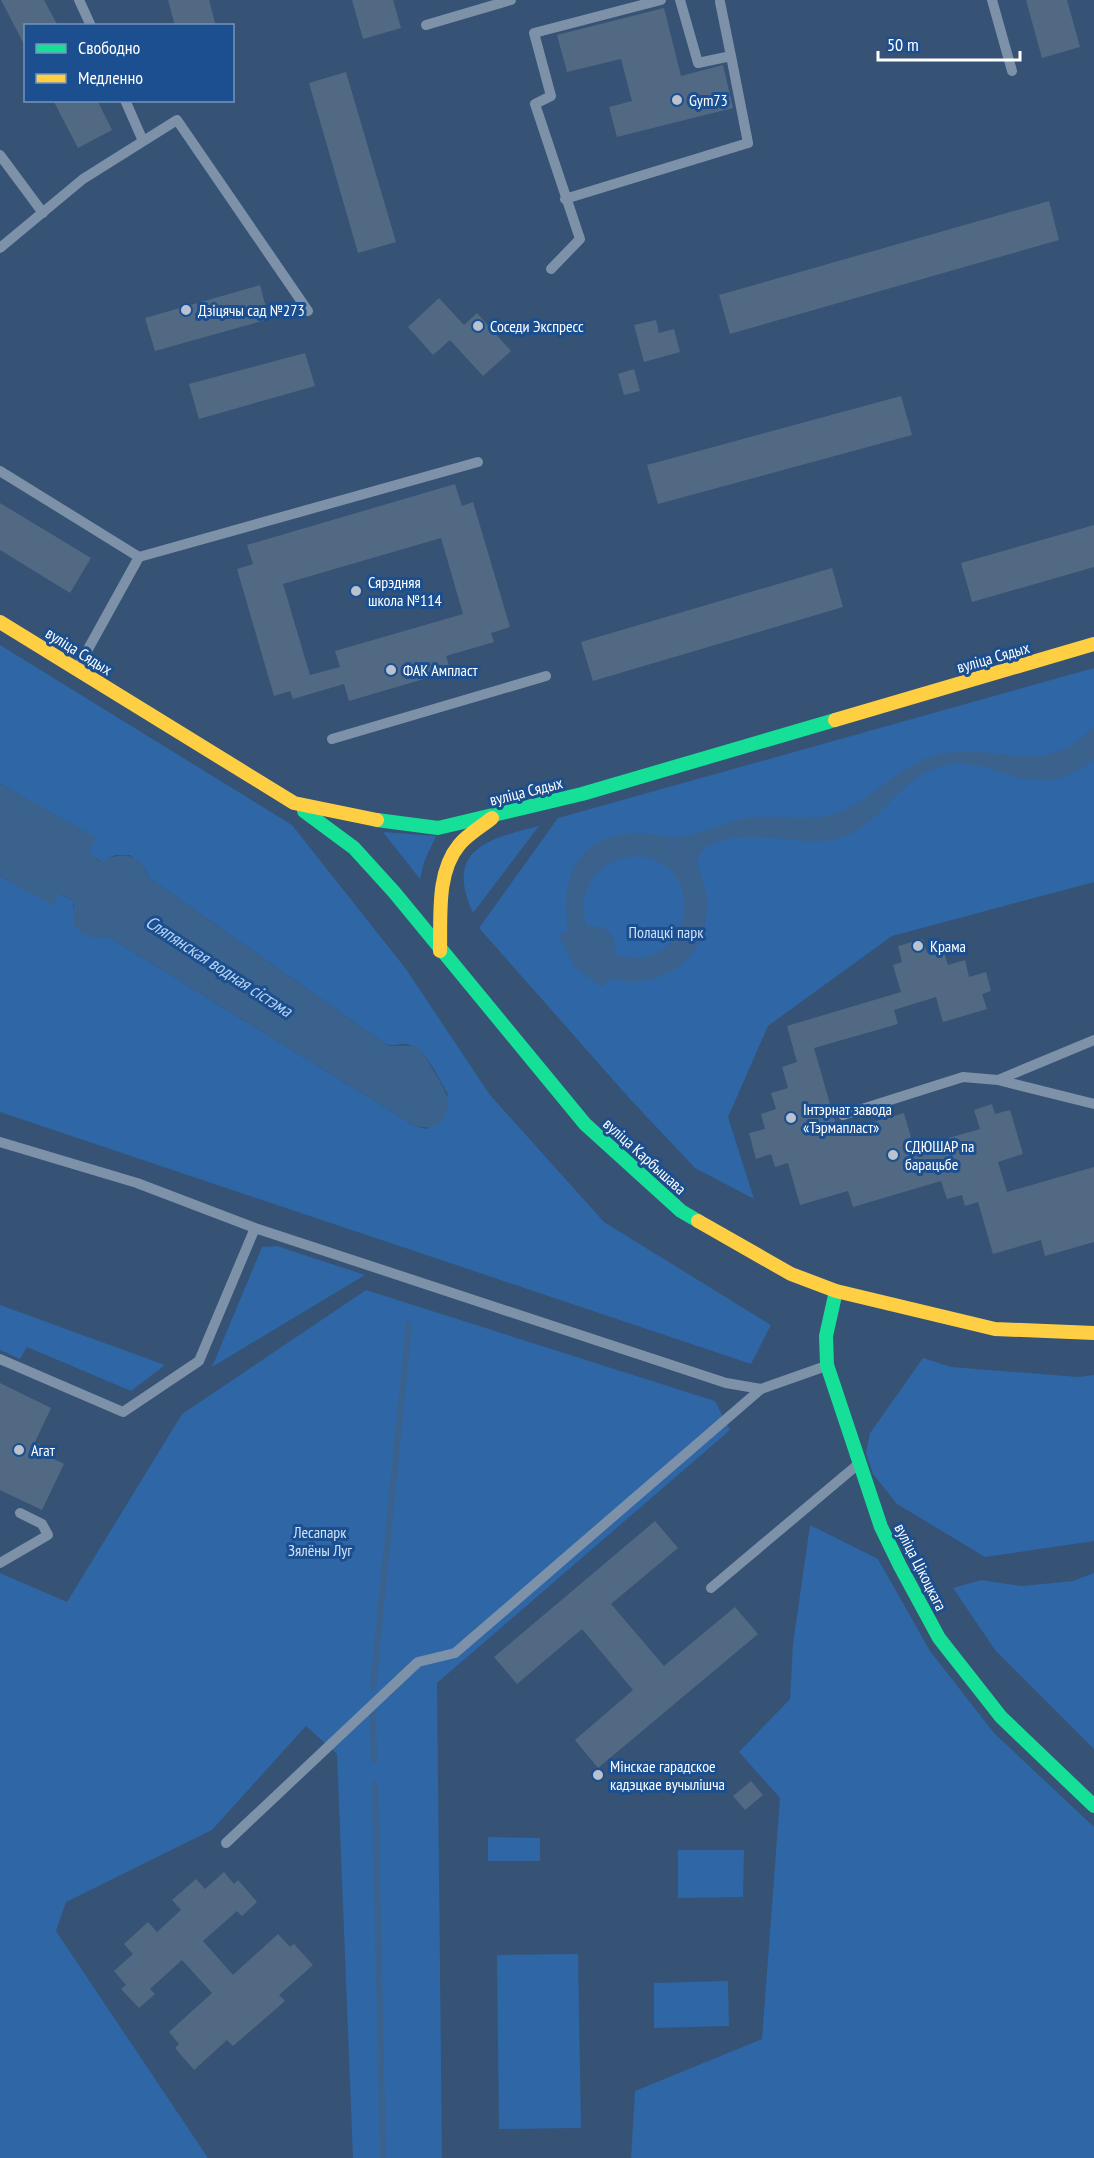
<svg xmlns="http://www.w3.org/2000/svg" width="1094" height="2158" font-family="'PT Sans Narrow',sans-serif">
<rect width="100%" height="100%" fill="#365274"/>
<!-- green -->
<path fill="#2f66a5" d="M0 645 292 825 406 969 490 1095 604 1222 771 1325 751 1364 0 1112V876L53 904 59 893 74 901 73 908 100 938 109 937 415 1126 427 1129 448 1094C438 1078 427 1049 407 1044 398 1043 392 1048 384 1043L148 877 146 870 130 855H115L102 862 87 852 96 838 0 784Z
M1094 668V882L892 936 768 1026 728 1117 754 1199 695 1168 630 1099 479 928 558 818Z
M539 826 473 913C444 850 487 839 539 826Z
M383 832 436 836 424 862 420 879Z
M277 1246 365 1275 212 1367 262 1247Z
M366 1290 715 1401 730 1430 437 1683 442 2158H353L337 1754 306 1726 212 1830 66 1902 56 1931 208 2158H0V1573L67 1602 182 1414Z
M0 1305 165 1365 131 1391 27 1347 20 1359 0 1350Z
M923 1358 951 1367 1078 1377 1094 1375V1541L985 1557 897 1504 873 1474 866 1453 870 1433Z
M810 1525 878 1559 930 1651 994 1733 1094 1827V2158H631L635 2091 762 2039 780 1798 739 1752 790 1699 793 1644Z
M1094 1573V1749L995 1650 953 1588 981 1580 1021 1586 1073 1581Z
M488 1837 540 1838V1861H488Z
M678 1850H744L743 1897 678 1898Z
M578 1954 581 2128 499 2129 497 1955Z
M728 1981 729 2026 654 2028V1983Z"/>
<!-- water -->
<path fill="#3b618d" fill-rule="evenodd" d="M1094 726V759C1031 810 996 752 942 766 891 780 878 839 820 841 789 843 712 822 697 860 699 874 706 887 707 901 710 958 662 992 610 978L602 987 575 967 559 936 568 931C561 881 574 837 633 833 648 832 663 838 678 837 702 835 724 821 748 818 776 814 807 822 834 814 875 801 901 760 945 753 1005 744 1044 779 1094 726ZM639 856C716 867 687 981 614 954 618 933 606 925 586 926 575 889 600 856 639 856Z
M0 784 97 838 88 852 101 862C121 851 141 853 148 877L384 1043 389 1046H416C424 1053 429 1064 435 1073 448 1094 458 1114 431 1128L415 1126 109 937C94 939 83 937 74 924V901L60 893 52 905 0 876Z"/>
<g fill="none" stroke-linecap="round" stroke-linejoin="round">
<!-- stream -->
<path stroke="#3b618d" stroke-width="6" d="M373 1687 409 1324
M373 1715 374 1760
M375 1784 383 2158"/>
</g>
<!-- building -->
<path fill="#526984" fill-rule="evenodd" d="M1 0H44L58 26H26V48Z
M168 0H209L216 26H175Z
M352 0H393L401 28 363 39Z
M1026 0H1067L1080 47 1042 58Z
M664 8 681 76 723 65 733 108 617 137 609 107 632 101 621 59 567 72 557 35Z
M346 72 396 242 358 253 309 83Z
M53 100H97L112 130 78 148Z
M1049 201 1059 240 730 334 719 295Z
M260 285 269 319 155 351 145 318Z
M439 298 464 325 477 313 511 351 483 376 450 340 433 355 408 327Z
M656 320 659 333 674 329 680 352 644 362 634 325Z
M305 353 315 386 199 419 189 384Z
M634 369 640 391 624 395 618 374Z
M901 396 912 435 658 504 647 465Z
M455 484 462 506 473 502 510 627 491 633 494 642 446 656 451 671 349 701 344 684 293 699 290 691 274 696 237 569 253 564 247 545ZM441 538 463 614 335 651 340 667 310 675 283 584Z
M0 503 91 558 70 593 0 550Z
M1094 525V567L972 602 961 563Z
M832 568 843 607 593 681 581 642Z
M923 939 927 953 943 949 948 965 965 960 969 977 986 972 991 991 982 994 987 1009 943 1022 936 997 894 1010 898 1024 814 1048 838 1132 904 1113 914 1148 980 1129 974 1110 992 1104 995 1114 1010 1110 1023 1154 998 1162 1007 1192 1094 1167V1242L1045 1256 1041 1240 993 1254 978 1202 965 1206 962 1195 947 1199 941 1181 853 1207 848 1191 800 1205 788 1163 775 1167 771 1154 756 1159 749 1133 765 1129 761 1114 776 1109 771 1093 788 1088 782 1067 797 1062 787 1026 901 992 893 965 902 962 898 946Z
M0 1383 51 1408 35 1442 54 1452 52 1458 64 1464 42 1510 0 1490Z
M655 1521 678 1548 611 1604 664 1666 735 1607 758 1634 598 1768 575 1740 633 1690 582 1629 517 1684 494 1657Z
M751 1781 763 1795 745 1810 733 1796Z
M224 1872 234 1884 238 1880 257 1902 242 1916 237 1911 203 1941 233 1975 278 1934 290 1947 294 1944 313 1965 279 1995 285 2001 269 2015 233 2046 227 2040 194 2070 175 2048 179 2044 169 2032 212 1993 182 1960 150 1989 155 1994 139 2008 121 1989 126 1985 114 1971 133 1954 124 1944 148 1922 157 1932 181 1910 172 1900 196 1879 205 1889Z"/>
<g fill="none" stroke-linecap="round" stroke-linejoin="round">
<!-- lane -->
<path stroke="#7d92a8" stroke-width="10" d="M79 0 91 26
M992 0 1012 71
M720 2 731 56
M426 25 511 0
M125 100 143 141
M0 155 43 213
M565 199 748 143 731 56 698 63 680 0
M0 248 83 179 177 120 308 311
M551 269 580 239 535 104 551 96 534 33 661 0
M0 471 139 557
M77 669 139 557 478 462
M332 739 546 676
M998 1080 1094 1040
M843 1115 963 1077 998 1080 1094 1104
M0 1142 137 1183 255 1228 726 1383 761 1389 826 1366
M0 1359 123 1412 199 1361 255 1228
M0 1563 48 1535 42 1524 20 1513
M711 1588 856 1466
M226 1843 418 1662 455 1653 761 1389"/>
<!-- fast -->
<path stroke="#16e098" stroke-width="14" d="M304 811 354 848 394 892 585 1124 681 1211 698 1221
M377 820 438 828 582 794 835 720
M836 1291 826 1336 827 1365 881 1527 900 1566 939 1638 1001 1717 1094 1806"/>
<!-- slow -->
<path stroke="#ffcf43" stroke-width="14" d="M0 622 294 803 377 820
M835 720 1094 644
M440 951C441 917 436 873 459 845 468 834 481 827 492 818
M698 1221 791 1274 836 1291 995 1329 1094 1333"/>
</g>
<!-- markers -->
<g fill="#b9c2ce" stroke="#1b4f8f" stroke-width="2">
<circle cx="677" cy="100" r="6"/>
<circle cx="186" cy="310" r="6"/>
<circle cx="478" cy="326" r="6"/>
<circle cx="356" cy="591" r="6"/>
<circle cx="391" cy="670" r="6"/>
<circle cx="918" cy="946" r="6"/>
<circle cx="791" cy="1118" r="6"/>
<circle cx="893" cy="1155" r="6"/>
<circle cx="19" cy="1450" r="6"/>
<circle cx="598" cy="1775" r="6"/>
</g>
<g text-anchor="middle" dominant-baseline="central" stroke-width="6" stroke-linejoin="round" paint-order="stroke">
<!-- poi labels -->
<g font-size="16" fill="#fff" stroke="#1b4f8f" text-anchor="start">
<text x="689" y="100">Gym73</text>
<text x="198" y="310">Дзіцячы сад №273</text>
<text x="490" y="326">Соседи Экспресс</text>
<text x="368" y="582">Сярэдняя<tspan x="368" dy="18">школа №114</tspan></text>
<text x="403" y="670">ФАК Ампласт</text>
<text x="930" y="946">Крама</text>
<text x="803" y="1109">Інтэрнат завода<tspan x="803" dy="18">«Тэрмапласт»</tspan></text>
<text x="905" y="1146">СДЮШАР па<tspan x="905" dy="18">барацьбе</tspan></text>
<text x="31" y="1450">Агат</text>
<text x="610" y="1766">Мінскае гарадское<tspan x="610" dy="18">кадэцкае вучылішча</tspan></text>
</g>
<!-- street labels -->
<g font-size="16" fill="#fff" stroke="#1b4f8f">
<text transform="translate(79 651) rotate(32)">вуліца Сядых</text>
<text transform="translate(993 657) rotate(-16)">вуліца Сядых</text>
<text transform="translate(526 791) rotate(-14)">вуліца Сядых</text>
<text transform="translate(645 1156) rotate(42)">вуліца Карбышава</text>
<text transform="translate(921 1567) rotate(63)">вуліца Цікоцкага</text>
</g>
<!-- park labels -->
<g font-size="16" fill="#cfe3fa" stroke="#1b4f8f">
<text x="666" y="932">Полацкі парк</text>
<text x="320" y="1532">Лесапарк<tspan x="320" dy="18">Зялёны Луг</tspan></text>
</g>
<!-- water labels -->
<g font-size="18" font-style="italic" fill="#b5d3f5" stroke="#1b4f8f">
<text transform="translate(219 966) rotate(33)">Сляпянская водная сістэма</text>
</g>
</g>
<!-- legend -->
<rect x="24" y="24" width="210" height="78" fill="#1b4f8f" stroke="#7695bc" stroke-width="1.5"/>
<rect x="36" y="44" width="30" height="9" fill="#16e098" stroke="#7695bc" stroke-width="1.5"/>
<text x="78" y="54" font-size="18" fill="#ffffff">Свободно</text>
<rect x="36" y="74" width="30" height="9" fill="#ffcf43" stroke="#7695bc" stroke-width="1.5"/>
<text x="78" y="84" font-size="18" fill="#ffffff">Медленно</text>
<!-- scale -->
<path d="M878 51v9h142v-9" fill="none" stroke="#ffffff" stroke-width="3"/>
<text x="887" y="51" font-size="18" fill="#ffffff" stroke="#1b4f8f" stroke-width="4.5" paint-order="stroke">50 m</text>
</svg>
